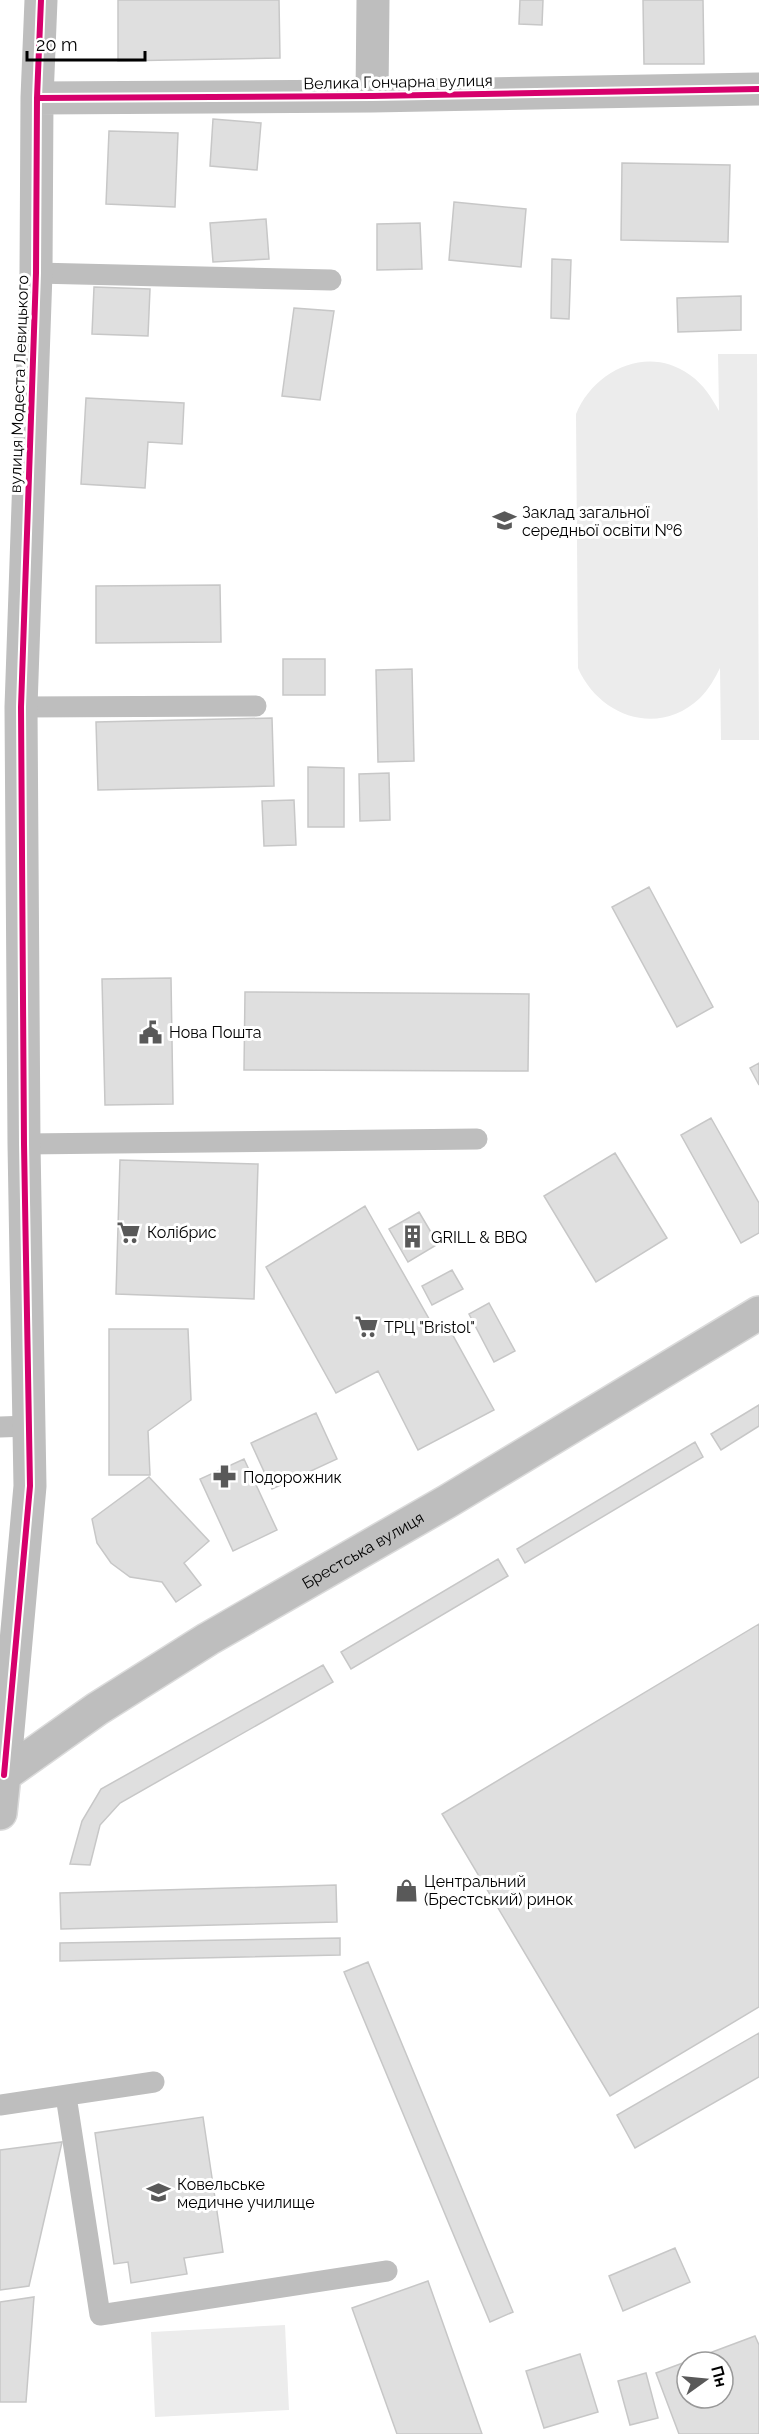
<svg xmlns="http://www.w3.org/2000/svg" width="759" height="2434" font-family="Raleway,sans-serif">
<rect width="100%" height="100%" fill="#fff"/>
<!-- green -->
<path fill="#ececec" d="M718 354H757L759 740H721L720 668C715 678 709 689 700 698 658 738 599 716 578 668L576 414C594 370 648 344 690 375 704 385 711 397 719 411Z
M285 2325 289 2410 155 2417 151 2332Z"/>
<!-- building -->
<path fill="#dfdfdf" stroke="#c7c7c7" stroke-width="1.5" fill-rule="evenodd" d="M118 0H279L280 58 118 61Z
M520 0H543L542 25 519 24Z
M643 0H703L704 64H644Z
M213 119 261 123 257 170 210 166Z
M109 131 178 133 175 207 106 204Z
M622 163 730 165 728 242 621 240Z
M454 202 526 209 521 267 449 260Z
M266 219 269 259 213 262 210 223Z
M420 223 422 269 377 270V224Z
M552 259 571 260 569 319 551 318Z
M94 287 150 289 148 336 92 334Z
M741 296V330L678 332 677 298Z
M294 308 334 311 320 400 282 396Z
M86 398 184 403 182 444 148 442 145 488 81 484Z
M220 585 221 642 96 643V586Z
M283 659H325V695H283Z
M412 669 414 761 378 762 376 670Z
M272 718 274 786 98 790 96 722Z
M308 767 344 768V827H308Z
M389 773 390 820 360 821 359 774Z
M294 800 296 845 264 846 262 801Z
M649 887 713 1007 677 1027 612 907Z
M171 978 173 1104 105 1105 102 979Z
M245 992 529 994 528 1071 244 1070Z
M759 1063V1085L750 1068Z
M711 1118 759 1203V1233L741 1243 681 1135Z
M615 1153 667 1238 596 1282 544 1196Z
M120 1160 258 1164 254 1299 116 1294Z
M365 1206 436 1331 446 1323 494 1410 418 1450 378 1371 336 1393 266 1267Z
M419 1212 438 1244 408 1262 389 1229Z
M452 1270 463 1289 432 1305 422 1286Z
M489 1303 515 1351 494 1362 469 1314Z
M109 1329H188L191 1400 148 1431 150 1475H109Z
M759 1405V1426L721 1450 711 1434Z
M316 1413 337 1459 272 1489 251 1443Z
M695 1442 703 1457 525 1563 517 1549Z
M244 1459 277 1530 233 1551 200 1479Z
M149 1477 209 1541 184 1563 201 1585 176 1602 162 1582 130 1577 111 1563 97 1543 92 1519Z
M498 1559 508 1576 351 1669 341 1652Z
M759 1624V2007L610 2096 442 1814Z
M323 1665 333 1682 120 1803 100 1825 90 1865 70 1864 82 1821 101 1789Z
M336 1885 337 1922 61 1929 60 1893Z
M340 1938V1955L60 1961V1943Z
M368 1962 513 2312 490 2322 344 1972Z
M759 2033V2077L635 2148 617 2115Z
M203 2117 223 2252 184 2258 187 2274 131 2283 128 2262 114 2264 95 2133Z
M62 2142 29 2286 0 2290V2150Z
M675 2248 690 2282 623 2311 609 2276Z
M428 2281 482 2434H397L352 2308Z
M34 2297 26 2402H0V2302Z
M755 2336 759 2345V2434H679L656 2373ZM687 2362H723V2398H687Z
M580 2354 598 2412 544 2428 526 2371Z
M646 2373 658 2418 630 2425 618 2381Z"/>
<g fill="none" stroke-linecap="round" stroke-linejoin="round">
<defs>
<g id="primary">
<path id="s1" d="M0 1813 4 1775 97 1709 208 1639 448 1501 759 1313"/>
</g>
</defs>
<!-- primary casing -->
<use href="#primary" stroke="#dbdbdb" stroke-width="36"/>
<!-- service -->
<path stroke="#bebebe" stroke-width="21" d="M36 273 331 280
M21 707 256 706
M24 1144 477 1139
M0 1427 29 1426
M66 2096 100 2315 387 2271
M0 2105 154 2082"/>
<!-- minor -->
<path stroke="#bebebe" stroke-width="33" d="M372 96 373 0
M37 98 372 96 759 89
M4 1775 30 1486 24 1144 21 707 36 273 37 98 41 0"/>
<!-- primary -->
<use href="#primary" stroke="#bebebe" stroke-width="33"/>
<defs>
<path id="cycleway" d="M37 98 372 96 759 89
M4 1775 30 1486 24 1144 21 707 36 273 37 98 41 0"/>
</defs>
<!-- cycleway casing -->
<use href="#cycleway" stroke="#fff" stroke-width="10"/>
<!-- cycleway -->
<use href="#cycleway" stroke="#d6006c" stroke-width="6"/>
</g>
<!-- icons -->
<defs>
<symbol id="school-bare" viewBox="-9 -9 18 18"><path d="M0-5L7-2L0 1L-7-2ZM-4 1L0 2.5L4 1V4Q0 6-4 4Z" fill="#595959" stroke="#fff" stroke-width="2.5" paint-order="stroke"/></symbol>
<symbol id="civic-bare" viewBox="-9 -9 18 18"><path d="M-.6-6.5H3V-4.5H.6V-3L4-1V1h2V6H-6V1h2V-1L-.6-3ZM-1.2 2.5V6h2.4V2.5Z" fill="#595959" stroke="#fff" stroke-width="2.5" paint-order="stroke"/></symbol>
<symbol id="supermarket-bare" viewBox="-9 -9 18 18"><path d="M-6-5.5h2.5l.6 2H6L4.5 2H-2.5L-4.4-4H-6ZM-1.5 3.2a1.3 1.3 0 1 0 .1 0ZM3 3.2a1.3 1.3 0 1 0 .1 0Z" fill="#595959" stroke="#fff" stroke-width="2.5" paint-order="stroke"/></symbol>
<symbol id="building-bare" viewBox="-9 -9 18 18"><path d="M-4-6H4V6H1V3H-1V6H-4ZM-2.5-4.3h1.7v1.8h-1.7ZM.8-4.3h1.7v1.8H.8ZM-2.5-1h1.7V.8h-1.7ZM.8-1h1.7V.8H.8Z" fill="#595959" stroke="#fff" stroke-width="2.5" paint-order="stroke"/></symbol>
<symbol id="pharmacy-bare" viewBox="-9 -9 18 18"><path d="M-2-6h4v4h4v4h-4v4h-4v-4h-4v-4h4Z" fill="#595959" stroke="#fff" stroke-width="2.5" paint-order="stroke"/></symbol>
<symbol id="shop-bare" viewBox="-9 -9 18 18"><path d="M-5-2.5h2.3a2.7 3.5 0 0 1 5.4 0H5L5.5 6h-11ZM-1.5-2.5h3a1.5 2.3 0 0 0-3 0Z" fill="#595959" stroke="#fff" stroke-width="2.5" paint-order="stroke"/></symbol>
<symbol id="university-bare" viewBox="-9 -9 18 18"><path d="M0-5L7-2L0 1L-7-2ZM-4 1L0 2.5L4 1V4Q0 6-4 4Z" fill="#595959" stroke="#fff" stroke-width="2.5" paint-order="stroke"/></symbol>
</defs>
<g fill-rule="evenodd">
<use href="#school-bare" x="488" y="504" width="33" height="33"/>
<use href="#civic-bare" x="134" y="1016" width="33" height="33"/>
<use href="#supermarket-bare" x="112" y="1216" width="33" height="33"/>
<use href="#building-bare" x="396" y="1220" width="33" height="33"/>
<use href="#supermarket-bare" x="350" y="1310" width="33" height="33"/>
<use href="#pharmacy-bare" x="208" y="1460" width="33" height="33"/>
<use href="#shop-bare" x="390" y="1874" width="33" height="33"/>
<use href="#university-bare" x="142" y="2176" width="33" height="33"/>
</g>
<g text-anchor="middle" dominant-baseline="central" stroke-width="6" stroke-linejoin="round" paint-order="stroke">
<!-- street labels -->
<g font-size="16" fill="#000" stroke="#fff">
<text transform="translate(398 82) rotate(-1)">Велика Гончарна вулиця</text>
<text transform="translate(19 384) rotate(-88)">вулиця Модеста Левицького</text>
<text stroke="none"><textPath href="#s1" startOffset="462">Брестська вулиця</textPath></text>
</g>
<!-- poi labels -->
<g font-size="16" fill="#000" stroke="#fff" text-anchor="start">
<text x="522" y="512">Заклад загальної<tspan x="522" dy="18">середньої освіти №6</tspan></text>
<text x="169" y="1032">Нова Пошта</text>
<text x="147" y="1232">Колібрис</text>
<text x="431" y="1237">GRILL &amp; BBQ</text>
<text x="384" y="1327">ТРЦ "Bristol"</text>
<text x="243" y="1477">Подорожник</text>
<text x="424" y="1881">Центральний<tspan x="424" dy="18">(Брестський) ринок</tspan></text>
<text x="177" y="2184">Ковельське<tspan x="177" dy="18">медичне училище</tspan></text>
</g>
</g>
<!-- north arrow -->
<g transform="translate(705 2380) rotate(75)"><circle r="28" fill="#ffffff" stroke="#999999" stroke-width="1.5"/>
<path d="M0-4.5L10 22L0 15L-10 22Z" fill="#595959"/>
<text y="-9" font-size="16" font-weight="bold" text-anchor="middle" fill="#000000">Пн</text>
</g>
<!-- scale -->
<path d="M27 51v9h118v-9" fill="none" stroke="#000000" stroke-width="3"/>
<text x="36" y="51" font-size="18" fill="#000000" stroke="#ffffff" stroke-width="4.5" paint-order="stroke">20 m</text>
</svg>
